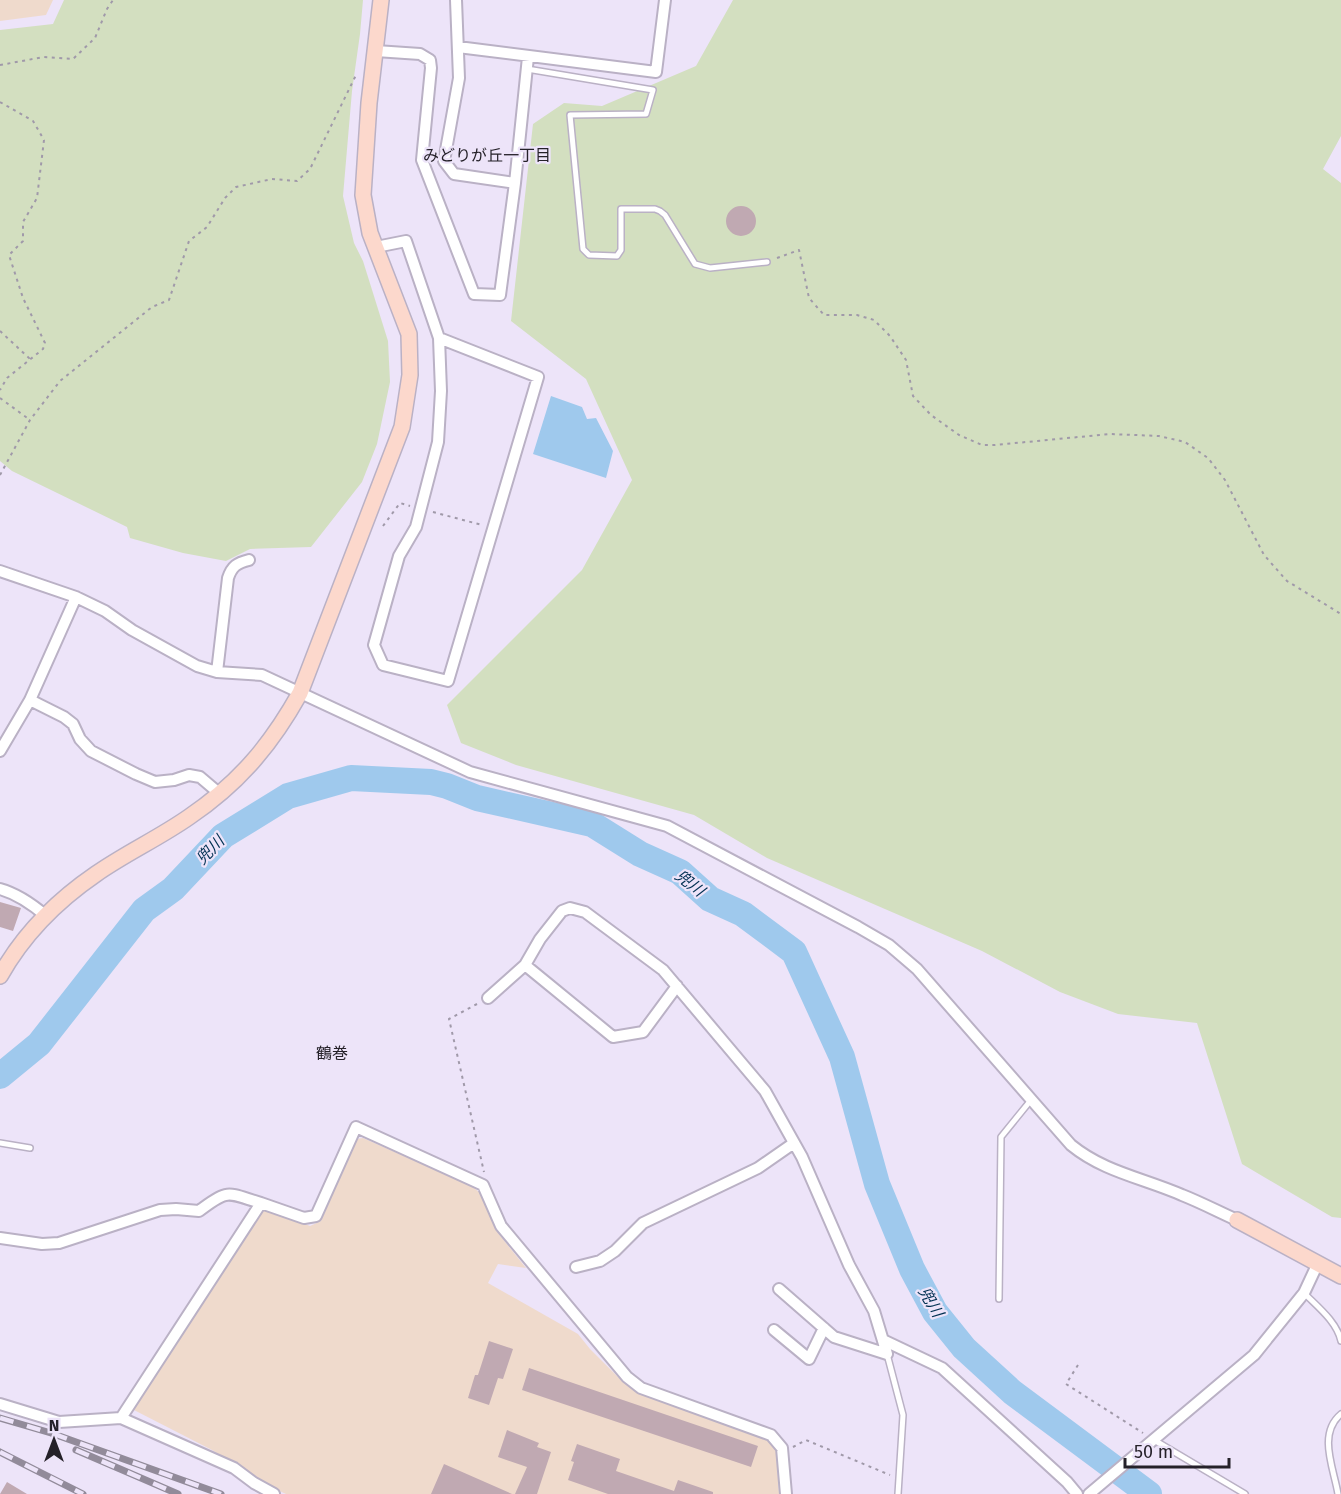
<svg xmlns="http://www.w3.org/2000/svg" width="1341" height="1494" font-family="'Fira Sans','Noto Sans JP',sans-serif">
<rect width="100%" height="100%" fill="#ede4f9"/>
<!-- education -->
<path fill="#efdacc" d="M0 0H53L46 15 0 21Z
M363 1138 472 1186 481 1194 498 1233 526 1268 498 1264 488 1283 578 1334 590 1349 621 1380 639 1392 760 1436 769 1441 776 1450 779 1494H286L267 1485 212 1450 132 1409 261 1212 268 1209 310 1226 321 1221 356 1139Z"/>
<!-- green -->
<path fill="#d3dfc0" d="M64 0H363L360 34 352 91 343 196 354 243 363 261 388 341 390 382 377 444 362 482 311 547 250 549 226 561 183 553 130 538 127 527 12 471 0 461V30L53 24Z
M733 0H1341V136L1323 169 1341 183V1218L1332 1217 1242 1164 1197 1023 1118 1014 1060 992 982 951 767 858 694 815 516 765 461 743 447 705 582 570 632 480 586 379 511 321 533 124 564 103 602 106 696 66Z"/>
<!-- water -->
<path fill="#9fc9ed" d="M551 396 582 407 587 419 596 418 613 451 606 478 533 454Z"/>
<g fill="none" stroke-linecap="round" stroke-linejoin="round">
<!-- river -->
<path stroke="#9fc9ed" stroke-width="26" d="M0 1076 39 1044 144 910 173 889 223 836 288 796 351 778 431 782 447 786 477 798 592 824 640 854 680 872 710 899 743 914 794 952 842 1057 877 1184 912 1269 935 1312 964 1348 1012 1392 1149 1494"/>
</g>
<!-- building -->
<path fill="#c0a9b2" d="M726 221a15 15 0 1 1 30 0a15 15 0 1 1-30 0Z
M0 902 21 908 13 931 0 927Z
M489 1341 513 1349 503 1379 498 1378 489 1405 468 1398 475 1375H478Z
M529 1368 758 1446 751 1467 522 1390Z
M507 1430 539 1443 537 1447 551 1452 537 1494H515L527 1467 498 1457Z
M577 1444 620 1459 616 1471 674 1491 678 1480 713 1492V1494H608L568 1480 574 1462 571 1461Z
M444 1464 512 1494H431Z
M7 1482 27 1494H0Z"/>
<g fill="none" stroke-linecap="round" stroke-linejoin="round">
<defs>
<path id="lane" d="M527 69 653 90 646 114 570 115 583 249 589 255 617 256 621 250V209H655L660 211 665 215 695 264 710 268 767 262
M0 1143 30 1148
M1304 1293C1318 1307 1337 1322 1341 1341
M999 1299 1001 1137 1031 1100
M887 1354 903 1415 898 1494
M1154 1440 1245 1494
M1338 1494C1334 1469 1317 1434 1341 1414"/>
<path id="street" d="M456 0 459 78 444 161 454 174 515 183
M458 47 656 72 665 0
M376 51 420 54 430 60 431 68 422 160 474 294 500 295 515 183 528 57
M376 247 406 241 439 338
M439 338 538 377 448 681 383 665 374 645 399 556 416 527 438 442 441 391Z
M0 571 76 597 105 611 132 630 197 666 217 672 262 675 470 772 667 826 858 927 889 945 917 969 1071 1145C1104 1172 1143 1178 1182 1195 1200 1202 1219 1212 1237 1220
M217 672 228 578C232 566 237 563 249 560
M30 700 64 717 73 724 80 739 91 751 136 774 155 782 174 780 189 775 200 777 220 794
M0 751 30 700 76 597
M0 889C18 894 32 904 46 916
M525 965 613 1037 643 1032 677 986
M488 998 525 965 540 939 562 911 570 908 585 912 663 970 765 1091 802 1157 849 1265 874 1311 887 1354 834 1337 779 1289
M261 1203 304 1218 316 1216 356 1127 483 1185 501 1226 627 1377 641 1388 771 1435 782 1448 786 1494
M0 1238 42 1244 59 1243 160 1210 176 1209 199 1211C229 1188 227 1193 261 1203L121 1418
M576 1267 600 1261 615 1251 643 1223 758 1168 794 1143
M774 1330 809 1359 824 1328
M883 1340 942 1368 1067 1482 1077 1494
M0 1404 59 1422 121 1418 234 1468 254 1483 274 1494
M1089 1494 1254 1355 1304 1293 1318 1263"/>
<path id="secondary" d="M0 976C23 935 58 900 96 874 126 853 159 838 189 817 239 783 271 745 300 693L402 427 410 375 409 334 370 233 363 195 369 103 381 0
M1237 1220 1341 1276"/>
</defs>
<!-- lane casing -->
<use href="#lane" stroke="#bab1c5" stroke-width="8"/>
<!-- street casing -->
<use href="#street" stroke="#bab1c5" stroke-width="14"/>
<!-- secondary casing -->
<use href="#secondary" stroke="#bab1c5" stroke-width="18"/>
<!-- path -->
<path stroke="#a099a9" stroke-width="2" stroke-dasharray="3 4.5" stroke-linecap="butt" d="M0 65 44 57 73 59 95 38 107 9 113 0
M0 102 33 121 44 140 37 198 23 222V241L9 255 23 298 45 343 43 349 7 378 0 390
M777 258 799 250 809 298 824 315H857L874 320 890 336 906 360 913 396 931 415 959 435 982 445H995L1110 434 1159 436 1185 442 1208 458 1225 480 1264 555 1287 581 1341 614
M0 331 30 359
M0 398 30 420
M0 475 30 420 60 381 152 307 169 300 189 241 207 227 225 198 236 187 272 179 297 181 310 169 357 73
M433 512 482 525
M383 526 400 503 410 506
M477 1004 449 1019 484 1172
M1078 1365 1066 1384 1143 1433
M793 1447 806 1440 890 1475"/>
<!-- lane -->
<use href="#lane" stroke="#fff" stroke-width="5"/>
<!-- street -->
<use href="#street" stroke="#fff" stroke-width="10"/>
<!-- secondary -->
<use href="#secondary" stroke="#fcd8cc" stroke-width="15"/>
<defs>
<path id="rail" d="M0 1418 51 1433 221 1494
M76 1450 178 1494
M0 1452 83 1494"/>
</defs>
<!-- rail casing -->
<use href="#rail" stroke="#928b9a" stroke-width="7"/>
<!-- rail -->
<use href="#rail" stroke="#ede4f9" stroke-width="4.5" stroke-dasharray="14" stroke-linecap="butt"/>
</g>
<g text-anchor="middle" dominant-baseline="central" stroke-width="4.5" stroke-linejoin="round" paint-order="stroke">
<!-- neighbourhood labels -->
<g font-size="16" fill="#252129" stroke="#ede4f9">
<text x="487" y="155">みどりが丘一丁目</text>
<text x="332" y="1053">鶴巻</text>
</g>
<!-- water labels -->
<g font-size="16" font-style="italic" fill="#003052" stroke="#ede4f9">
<text transform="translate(210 850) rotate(-46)">兜川</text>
<text transform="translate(690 883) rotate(38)">兜川</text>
<text transform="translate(931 1302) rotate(59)">兜川</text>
</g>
</g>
<!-- north arrow -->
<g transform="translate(54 1440)" stroke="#ede4f9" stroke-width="4.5" paint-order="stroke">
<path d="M0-4.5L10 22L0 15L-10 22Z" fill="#252129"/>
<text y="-9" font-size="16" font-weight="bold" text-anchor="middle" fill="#252129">N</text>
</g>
<!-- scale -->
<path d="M1125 1458v9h104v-9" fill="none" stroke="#252129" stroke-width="3"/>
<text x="1134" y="1458" font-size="18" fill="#252129" stroke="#ede4f9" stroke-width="4.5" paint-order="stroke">50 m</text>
</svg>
